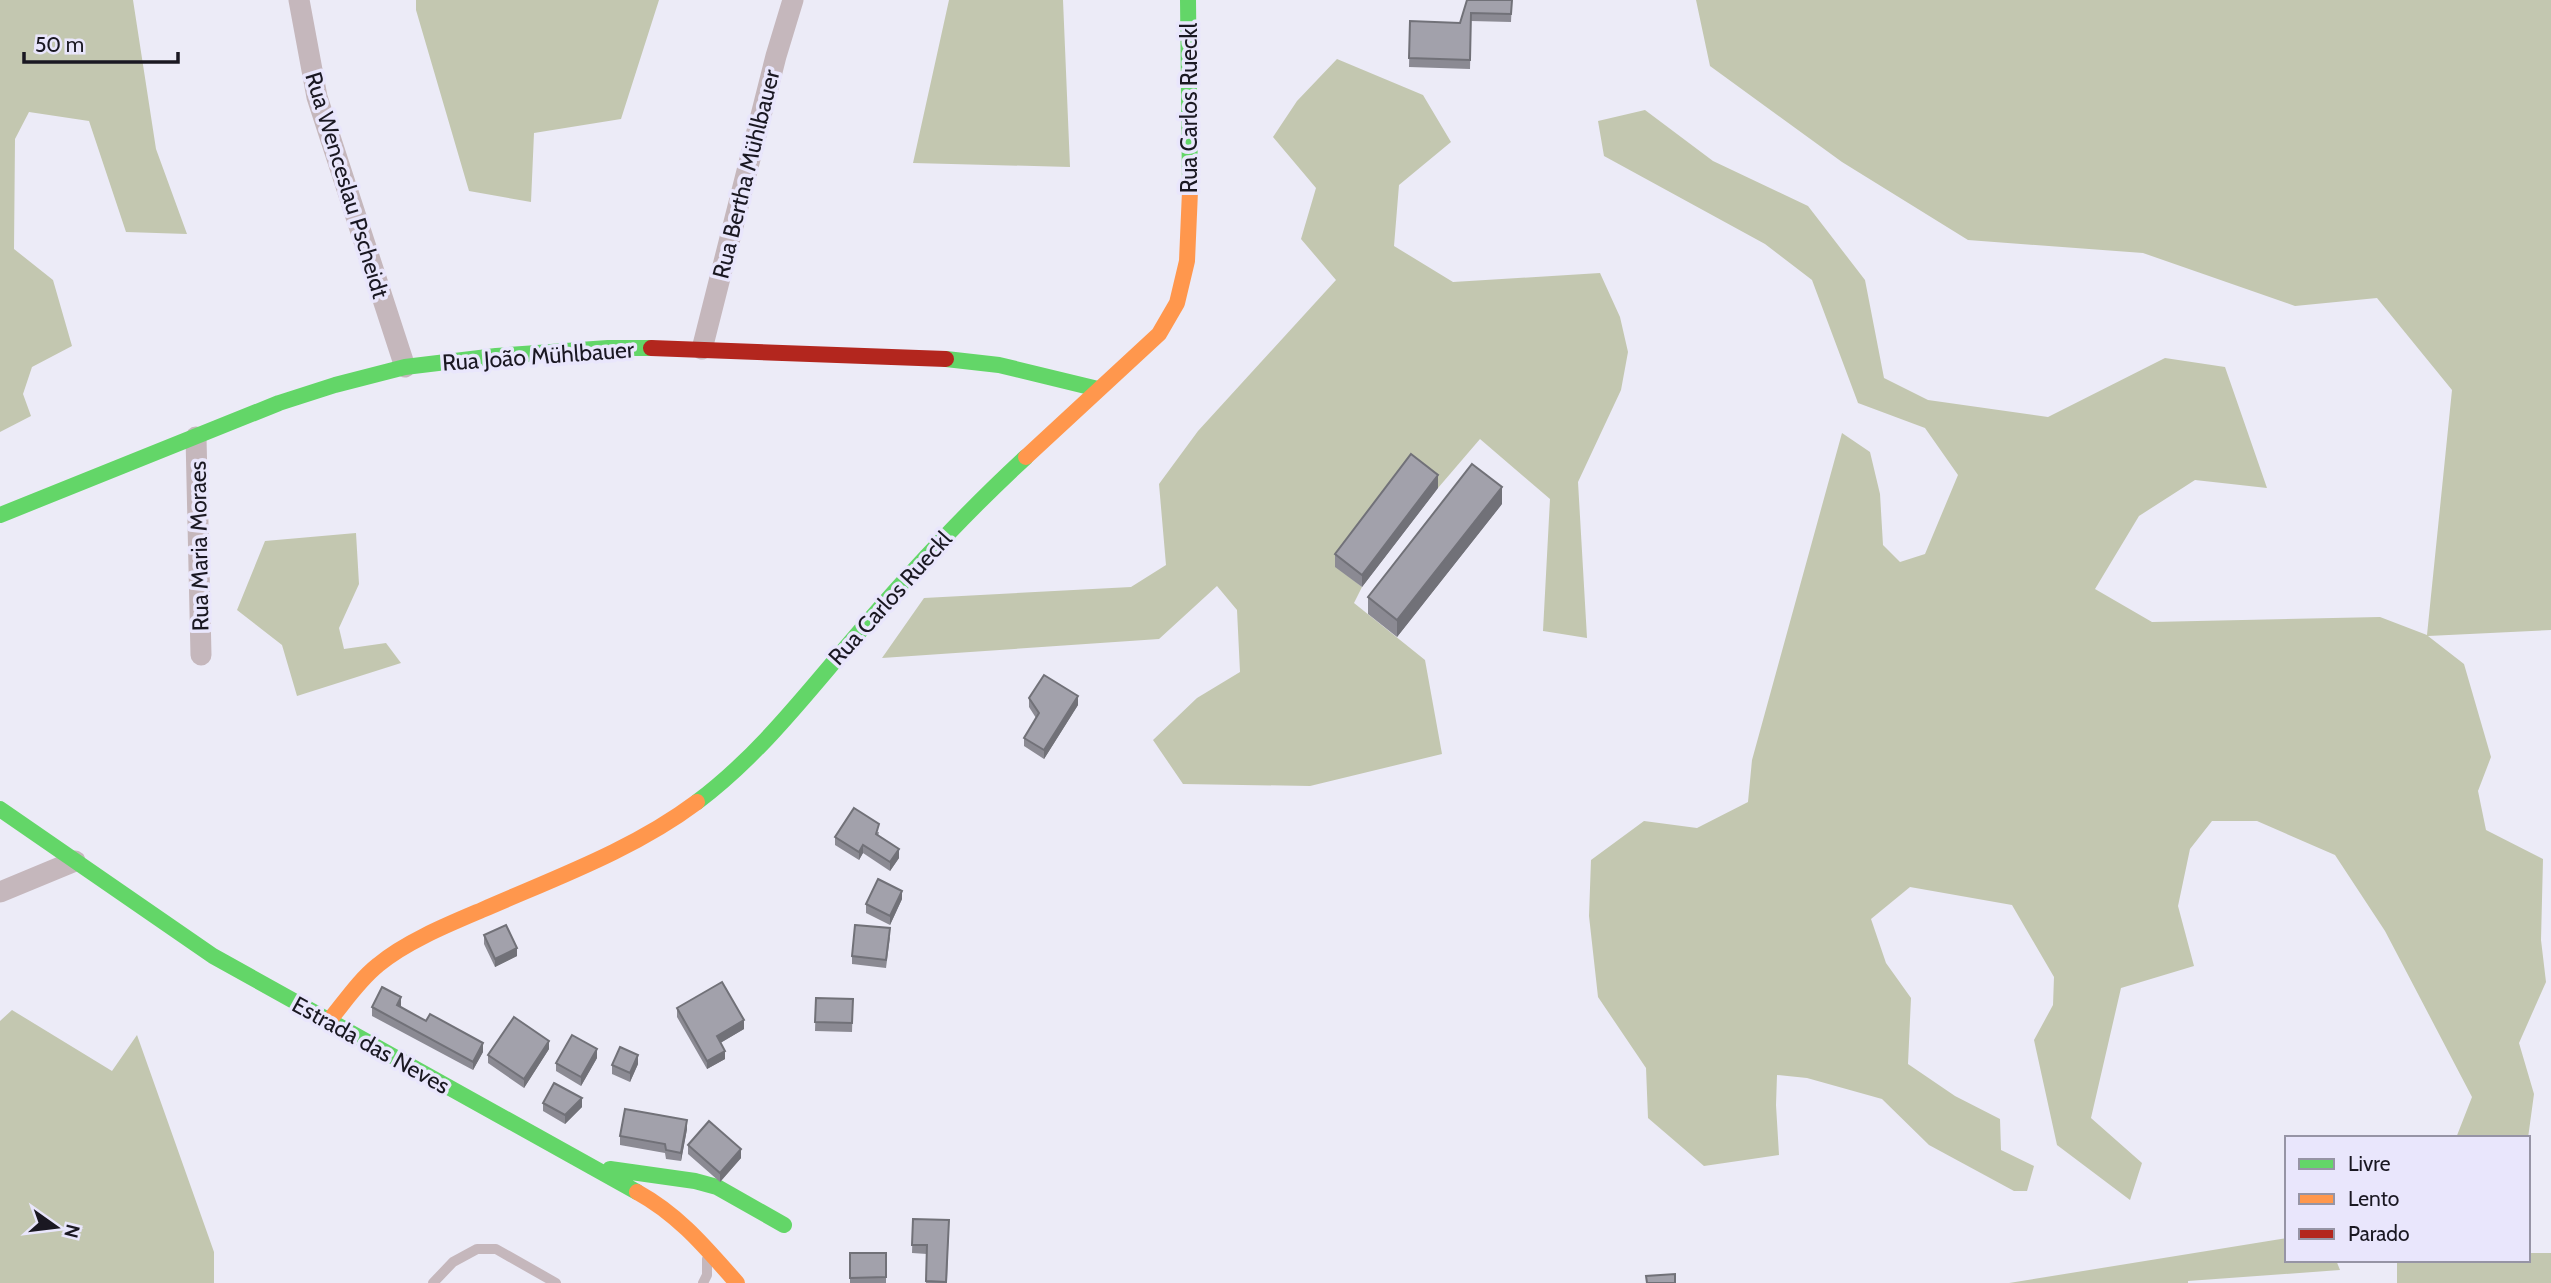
<svg xmlns="http://www.w3.org/2000/svg" width="2551" height="1283" font-family="Cabin,sans-serif">
<rect width="100%" height="100%" fill="#ecebf7"/>
<!-- forest -->
<path fill="#c3c7b0" d="M0 0H133L156 149 187 234 126 232 89 121 29 112 15 139 14 249 53 280 72 346 32 367 23 394 31 416 0 432Z
M416 0H659L621 119 534 133 531 202 469 191 416 10Z
M949 0H1063L1070 167 913 163Z
M1696 0H2551V630L2428 636 2464 664 2491 757 2478 791 2486 830 2543 859 2541 940 2546 982 2519 1043 2534 1094 2528 1138H2456L2472 1097 2385 931 2335 855 2257 821H2212L2190 849 2178 906 2194 966 2121 988 2091 1118 2142 1163 2130 1200 2057 1145 2034 1040 2053 1005 2054 977 2012 905 1910 887 1871 919 1886 963 1911 998 1908 1064 1955 1096 2000 1119 2001 1150 2034 1166 2027 1191H2014L1929 1145 1882 1099 1807 1078 1777 1075 1776 1105 1779 1155 1704 1166 1648 1118 1646 1068 1598 997 1589 916 1591 860 1644 821 1697 828 1748 802 1752 760 1842 433 1870 452 1880 494 1883 545 1900 562 1925 554 1958 475 1925 428 1858 403 1812 280 1765 244 1604 156 1598 121 1645 110 1713 161 1808 206 1865 280 1884 378 1928 400 2048 417 2165 358 2225 367 2267 488 2195 480 2139 516 2095 589 2152 622 2380 617 2427 635 2452 390 2377 298 2295 306 2143 253 1968 240 1842 162 1710 66Z
M1337 59 1423 95 1451 142 1399 185 1394 246 1453 282 1600 273 1620 317 1628 352 1621 390 1578 482 1587 638 1543 631 1550 499 1480 439 1438 488 1412 467 1335 566 1362 587 1354 603 1425 660 1442 754 1310 786 1183 784 1153 740 1197 698 1240 672 1237 610 1217 586 1159 639 882 658 924 598 1131 587 1166 565 1159 484 1198 431 1336 280 1301 239 1316 188 1273 137 1297 101Z
M356 533 359 584 339 628 344 649 386 643 401 663 297 696 282 645 237 610 265 541Z
M12 1010 112 1071 137 1035 214 1252V1283H0V1021Z
M2287 1238V1260H2336L2340 1270 2188 1281V1283H2009Z
M2528 1253H2551V1283H2397V1260H2528Z"/>
<g fill="none" stroke-linecap="round" stroke-linejoin="round">
<!-- lane -->
<path stroke="#c5b7bc" stroke-width="10" d="M433 1283 453 1262 477 1249H496L556 1283
M703 1283 707 1275V1259"/>
<!-- street -->
<path stroke="#c5b7bc" stroke-width="21" d="M299 0 317 97 405 367
M702 349 776 56 793 0
M196 437 201 655
M0 892 75 861"/>
<!-- fast -->
<path stroke="#63d668" stroke-width="16" d="M1188 0 1190 191
M946 359 999 365 1098 389
M0 515 279 403 335 385 405 367 496 356 608 348H651
M697 802C756 758 802 699 849 644 905 578 963 515 1026 457
M0 809 213 956 637 1192
M610 1169 695 1181 717 1187 784 1225"/>
<!-- slow -->
<path stroke="#ff974d" stroke-width="16" d="M1026 457 1159 334 1177 303 1187 261 1190 191
M328 1022C344 1003 358 981 378 965 405 942 449 924 482 910 555 878 633 850 697 802
M637 1192C679 1215 706 1248 737 1283"/>
<!-- jam -->
<path stroke="#b3261e" stroke-width="16" d="M651 348 946 359"/>
</g>
<!-- wall -->
<path fill="#8b8a93" d="M1467 0H1512L1511 22 1471 21 1470 69 1409 67 1410 21 1460 23Z
M1438 488 1362 587 1335 567V554Z
M1502 504 1397 637 1368 614V597Z
M1029 698 1078 705 1044 759 1024 746V738L1036 718 1029 707Z
M879 832 878 836 899 858 890 871 863 853 859 860 835 845V837Z
M902 899 890 925 866 913V904Z
M484 935 517 956 495 967 484 944Z
M890 937 886 968 852 964V956Z
M816 998 853 999 852 1032 815 1031Z
M401 1006V1007L483 1052 473 1070 372 1016V1007Z
M677 1008 744 1029 720 1043 725 1059 707 1069 677 1017Z
M549 1049 524 1088 488 1063V1055Z
M597 1058 581 1086 556 1071V1063Z
M638 1064 630 1082 612 1074V1065Z
M543 1103 582 1107 565 1124 543 1111Z
M687 1129 681 1161 666 1159 665 1153 620 1145V1136Z
M688 1145 741 1158 720 1182 688 1154Z
M913 1219 949 1220 947 1283H926L927 1254 912 1253Z
M850 1253H886V1283H850Z"/>
<!-- shaded-wall -->
<path fill="#717178" d="M1438 475V488L1362 587V575Z
M1502 487V504L1397 637V620Z
M1078 696V705L1044 759V750Z
M863 845V853L859 860V852Z
M899 849V858L890 871V862Z
M902 891V899L890 925V916Z
M517 948V956L495 967V959Z
M401 997V1006L397 1014V1005Z
M744 1020V1029L717 1045V1036Z
M549 1041V1049L524 1088V1079Z
M483 1043V1052L473 1070V1062Z
M597 1049V1058L581 1086V1077Z
M725 1051V1059L707 1069V1061Z
M638 1055V1064L630 1082V1073Z
M582 1098V1107L565 1124V1115Z
M687 1120V1129L681 1161V1153Z
M741 1149V1158L720 1182V1173Z"/>
<!-- building -->
<path fill="#a2a1ab" stroke="#717178" stroke-width="2" d="M1467 0H1512L1511 14 1471 13 1470 60 1409 58 1410 21 1460 23Z
M1411 454 1438 475 1362 575 1335 554Z
M1472 464 1502 487 1397 620 1368 597Z
M1044 675 1078 696 1044 750 1024 738 1039 713 1029 698Z
M854 808 879 824 876 834 899 849 890 862 863 845 859 852 835 837Z
M878 879 902 891 890 916 866 904Z
M506 925 517 948 495 959 484 935Z
M855 925 890 928 886 960 852 956Z
M722 982 744 1020 717 1036 725 1051 707 1061 677 1008Z
M382 987 401 997 397 1005 426 1021 430 1014 483 1043 473 1062 372 1007Z
M816 998 853 999 852 1023 815 1022Z
M514 1017 549 1041 524 1079 488 1055Z
M572 1035 597 1049 581 1077 556 1063Z
M620 1047 638 1055 630 1073 612 1065Z
M554 1083 582 1098 565 1115 543 1103Z
M625 1109 687 1120 681 1153 666 1150 665 1144 620 1136Z
M709 1121 741 1149 720 1173 688 1145Z
M913 1219 949 1220 946 1282 926 1281 927 1245H912Z
M850 1253H886V1277L850 1278Z
M1675 1274V1283H1647L1646 1276Z"/>
<g text-anchor="middle" dominant-baseline="central" stroke-width="7" stroke-linejoin="round" paint-order="stroke">
<!-- street labels -->
<g font-size="23" fill="#1a1822" stroke="#e9e6fc">
<text transform="translate(1189 108) rotate(-90)">Rua Carlos Rueckl</text>
<text transform="translate(746 174) rotate(-76)">Rua Bertha Mühlbauer</text>
<text transform="translate(347 185) rotate(73)">Rua Wenceslau Pscheidt</text>
<text transform="translate(538 356) rotate(-4)">Rua João Mühlbauer</text>
<text transform="translate(199 546) rotate(-91)">Rua Maria Moraes</text>
<text transform="translate(890 598) rotate(-48)">Rua Carlos Rueckl</text>
<text transform="translate(371 1045) rotate(29)">Estrada das Neves</text>
</g>
</g>
<!-- legend -->
<rect x="2285" y="1136" width="245" height="126" fill="#e9e6fc" stroke="#9694a5" stroke-width="2"/>
<rect x="2299" y="1159" width="35" height="10" fill="#63d668" stroke="#9694a5" stroke-width="2"/>
<text x="2348" y="1171" font-size="21" fill="#1a1822">Livre</text>
<rect x="2299" y="1194" width="35" height="10" fill="#ff974d" stroke="#9694a5" stroke-width="2"/>
<text x="2348" y="1206" font-size="21" fill="#1a1822">Lento</text>
<rect x="2299" y="1229" width="35" height="10" fill="#b3261e" stroke="#9694a5" stroke-width="2"/>
<text x="2348" y="1241" font-size="21" fill="#1a1822">Parado</text>
<!-- north arrow -->
<g transform="translate(56 1227) rotate(104)" stroke="#e9e6fc" stroke-width="5" paint-order="stroke">
<path d="M0-5L12 26L0 18L-12 26Z" fill="#1a1822"/>
<text y="-10" font-size="19" font-weight="bold" text-anchor="middle" fill="#1a1822">N</text>
</g>
<!-- scale -->
<path d="M24 52v10h154v-10" fill="none" stroke="#1a1822" stroke-width="3.5"/>
<text x="35" y="52" font-size="21" fill="#1a1822" stroke="#e9e6fc" stroke-width="5" paint-order="stroke">50 m</text>
</svg>
